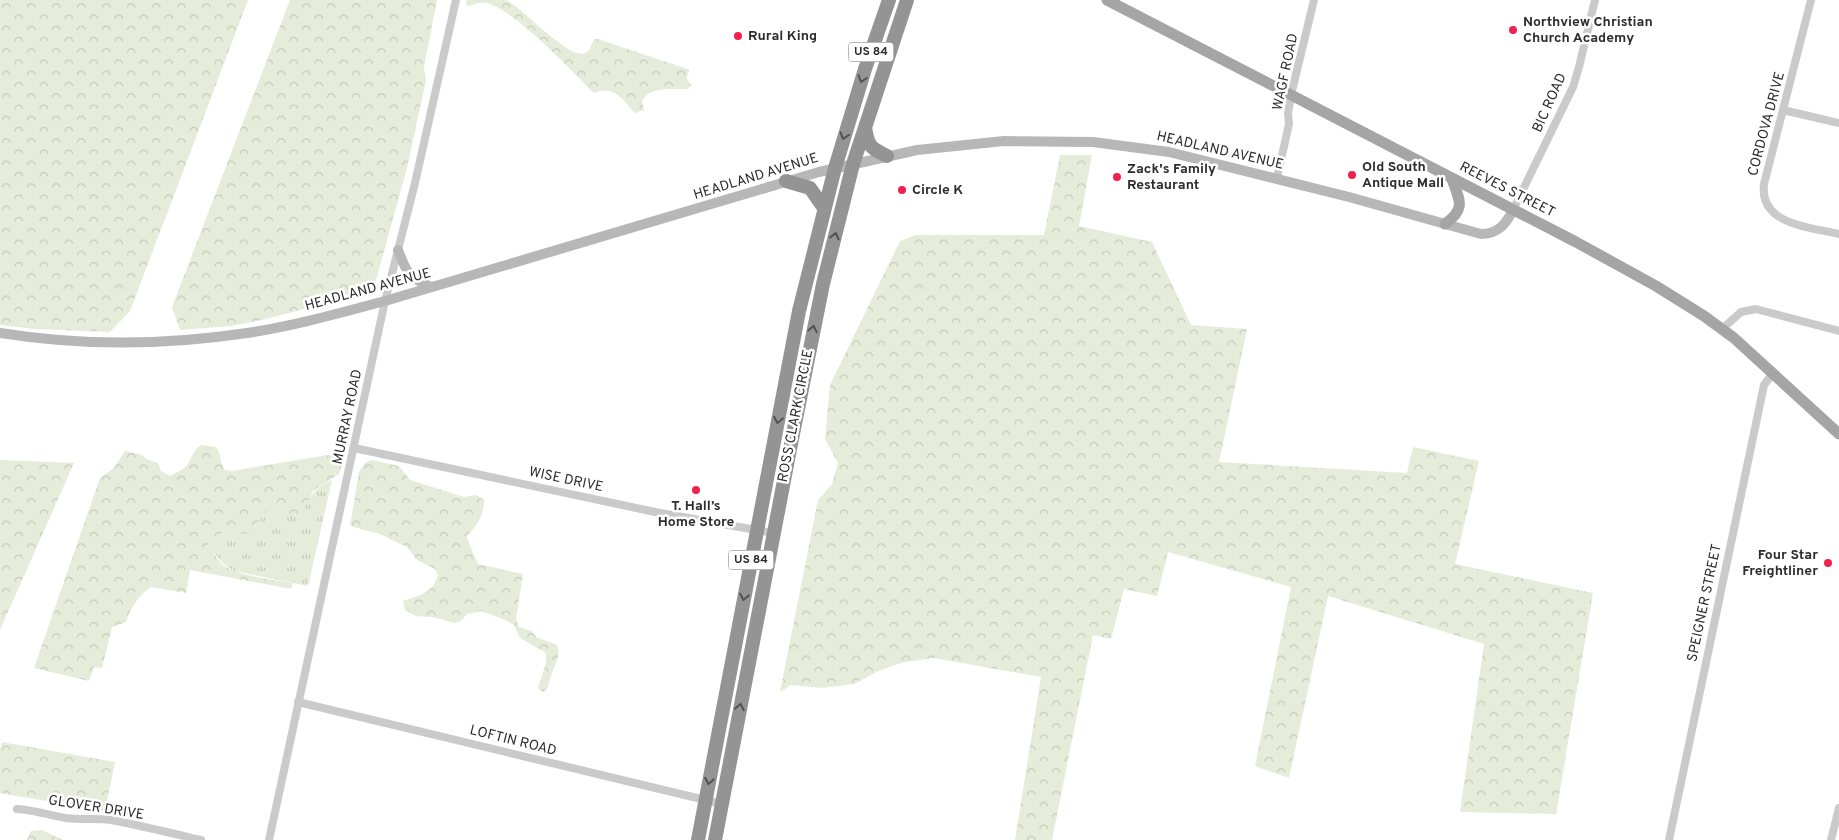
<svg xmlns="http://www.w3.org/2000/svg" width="1839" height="840" font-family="Overpass,sans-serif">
<defs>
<pattern id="grass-tufts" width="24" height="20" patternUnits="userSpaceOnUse" patternTransform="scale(1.25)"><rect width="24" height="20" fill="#e5ecd9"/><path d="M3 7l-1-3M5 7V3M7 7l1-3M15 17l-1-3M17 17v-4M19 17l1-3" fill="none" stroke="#c5cbbb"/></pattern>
<pattern id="forest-crowns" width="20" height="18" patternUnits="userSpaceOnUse" patternTransform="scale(1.25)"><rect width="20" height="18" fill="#e5ecd9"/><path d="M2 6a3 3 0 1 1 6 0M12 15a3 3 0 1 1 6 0" fill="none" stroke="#c5cbbb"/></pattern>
</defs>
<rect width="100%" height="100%" fill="#fff"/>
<!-- grass -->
<path fill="url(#grass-tufts)" d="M332 480 308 586 234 571C222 565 218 555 207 547L209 541 219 533 248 534 267 510 284 509 289 515H301C308 497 315 488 332 480Z"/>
<!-- forest -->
<path fill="url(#forest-crowns)" d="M0 0H248L130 311 110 332 35 329 0 325Z
M290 0H437L424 67 426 80 407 168 373 291 262 320 231 326 180 330 172 307Z
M466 0C477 0 495 0 505 0 520 4 572 65 587 52 590 50 592 43 594 39H598L690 70 686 77 691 85 688 89C672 90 651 85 642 101L644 110 635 113C622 100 616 84 594 93 588 88 584 83 578 77 561 59 509 7 486 3 479 1 474 5 467 6Z
M1060 155H1092L1079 226 1152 242 1191 325 1247 329 1219 462 1407 473 1413 447 1479 461 1455 564 1593 593 1556 814 1460 812 1484 644 1328 596 1289 778 1255 766 1291 587 1168 552 1157 596 1124 589 1111 639 1093 635 1052 840H1015L1041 677 934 658 904 662 878 671 854 684 822 688 791 685 780 692 818 500 832 484 838 463 825 439 830 385 900 241 915 235H1044Z
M201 445 216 447C222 454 219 463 225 470L232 471 328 455 341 458 343 463 339 474 313 491 301 515 297 518 289 515 284 509 267 510 248 534 219 533 209 541 207 547C215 553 219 563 226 567 240 576 275 580 293 583L291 589 190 570 186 593 151 587C140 594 130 608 126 622L112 627 102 668 94 667 89 681 34 668 100 478 114 468 125 451 142 455 146 459 158 463 161 471 170 476C175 473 183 470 187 465 192 458 193 450 201 445Z
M0 460 74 463 0 630Z
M372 460 399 466 410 480 464 497 476 495 484 500C484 516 477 525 467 536 467 540 476 559 478 564L523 574 516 619 519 627 532 631 536 637 557 645C561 657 556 662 552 673 550 678 549 684 547 689L543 692 538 688 546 663V653L520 638 514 625 507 621 482 611 467 614 461 621 454 623 433 617 416 616 405 610 403 601C420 595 432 594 438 575L435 569 417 560 407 547 380 534 350 526 359 472 365 463Z
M2 742 115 762 105 811 0 793V749Z
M42 830 63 840H27L31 831Z"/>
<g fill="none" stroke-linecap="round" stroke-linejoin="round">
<!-- street -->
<path stroke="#cacaca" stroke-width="8" d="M1811 0 1764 184C1759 225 1810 227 1839 234
M1783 110 1839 123
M1277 178 1289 124 1288 114 1291 95 1314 0
M1513 210 1573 87 1579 67 1595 0
M1722 329 1741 312 1756 309 1839 331
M354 448 655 512 773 533
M298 702 722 804
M17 809C34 810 49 815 66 818 81 820 96 818 111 820 142 826 171 833 201 840
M269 840 385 301 415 183 456 0
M1669 840 1764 385 1773 373
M1831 840 1839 808"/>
<!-- secondary -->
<path stroke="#b7b7b7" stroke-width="10" d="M398 250C407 273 407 276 431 287
M0 333C81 346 167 345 247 333 294 326 340 313 385 301L819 172 917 150 1004 141 1093 142 1169 152 1349 197 1481 234C1498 234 1506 224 1513 210"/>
<!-- primary -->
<path stroke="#a5a5a5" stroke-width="11" d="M1107 0 1576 242 1656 286 1704 316 1734 338 1839 434
M1445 224C1466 209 1460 201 1452 179"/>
<!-- highway -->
<path stroke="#949494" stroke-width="14" d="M865 127C868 146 870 148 887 156
M786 181 810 188 824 208
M698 840 799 311 835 168 865 69 889 0
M715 840 791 444 823 284 853 164 907 0"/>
</g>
<!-- one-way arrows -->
<defs><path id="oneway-chevron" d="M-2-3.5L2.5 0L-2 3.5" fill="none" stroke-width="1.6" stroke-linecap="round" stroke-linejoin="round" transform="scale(1.25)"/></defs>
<g stroke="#515151">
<use href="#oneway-chevron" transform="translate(862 79) rotate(108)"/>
<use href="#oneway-chevron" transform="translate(844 136) rotate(107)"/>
<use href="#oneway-chevron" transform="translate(835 236) rotate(-76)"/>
<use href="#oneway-chevron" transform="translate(813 329) rotate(-78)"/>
<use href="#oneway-chevron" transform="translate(778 420) rotate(101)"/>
<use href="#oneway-chevron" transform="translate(744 597) rotate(101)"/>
<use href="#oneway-chevron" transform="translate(740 707) rotate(-79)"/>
<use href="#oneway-chevron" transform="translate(709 781) rotate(101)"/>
</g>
<!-- markers -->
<g fill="#f2204c" stroke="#fff" stroke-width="2">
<circle cx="1513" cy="30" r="5"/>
<circle cx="738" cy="36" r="5"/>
<circle cx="1352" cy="175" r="5"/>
<circle cx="1117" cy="177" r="5"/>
<circle cx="902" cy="190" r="5"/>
<circle cx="696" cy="490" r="5"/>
<circle cx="1828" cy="563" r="5"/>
</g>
<g text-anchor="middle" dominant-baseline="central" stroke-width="5" stroke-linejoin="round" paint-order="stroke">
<!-- shield labels -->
<g fill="#fff" stroke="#6c6c6c" stroke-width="1">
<rect x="848.5" y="42.5" width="45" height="19" rx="4"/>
<rect x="728.5" y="550.5" width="45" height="19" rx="4"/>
</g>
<g font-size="12" font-weight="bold" fill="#2d2d2d">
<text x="871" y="52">US 84</text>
<text x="751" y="560">US 84</text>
</g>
<!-- poi labels -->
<g font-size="14" font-weight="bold" fill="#2d2d2d" stroke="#fff" text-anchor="start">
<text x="1523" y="22">Northview Christian<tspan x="1523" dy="16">Church Academy</tspan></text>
<text x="748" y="36">Rural King</text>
<text x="1362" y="167">Old South<tspan x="1362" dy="16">Antique Mall</tspan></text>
<text x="1127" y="169">Zack's Family<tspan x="1127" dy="16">Restaurant</tspan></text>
<text x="912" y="190">Circle K</text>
<text x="696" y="506" text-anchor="middle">T. Hall’s<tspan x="696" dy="16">Home Store</tspan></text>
<text x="1818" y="555" text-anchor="end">Four Star<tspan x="1818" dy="16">Freightliner</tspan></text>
</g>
<!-- street labels -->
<g font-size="14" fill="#2d2d2d" stroke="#fff">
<text transform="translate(1286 72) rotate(-78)">WAGF ROAD</text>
<text transform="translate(1550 103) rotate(-66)">BIC ROAD</text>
<text transform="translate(1767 124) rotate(-75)">CORDOVA DRIVE</text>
<text transform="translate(1220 151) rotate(13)">HEADLAND AVENUE</text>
<text transform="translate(756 177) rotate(-17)">HEADLAND AVENUE</text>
<text transform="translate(1507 190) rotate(27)">REEVES STREET</text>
<text transform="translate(368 290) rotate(-15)">HEADLAND AVENUE</text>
<text transform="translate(796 416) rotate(-79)">ROSS CLARK CIRCLE</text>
<text transform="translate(348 417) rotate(-78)">MURRAY ROAD</text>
<text transform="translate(566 480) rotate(12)">WISE DRIVE</text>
<text transform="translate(1705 603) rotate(-78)">SPEIGNER STREET</text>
<text transform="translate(513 741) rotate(14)">LOFTIN ROAD</text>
<text transform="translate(96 808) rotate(9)">GLOVER DRIVE</text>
</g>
</g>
</svg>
